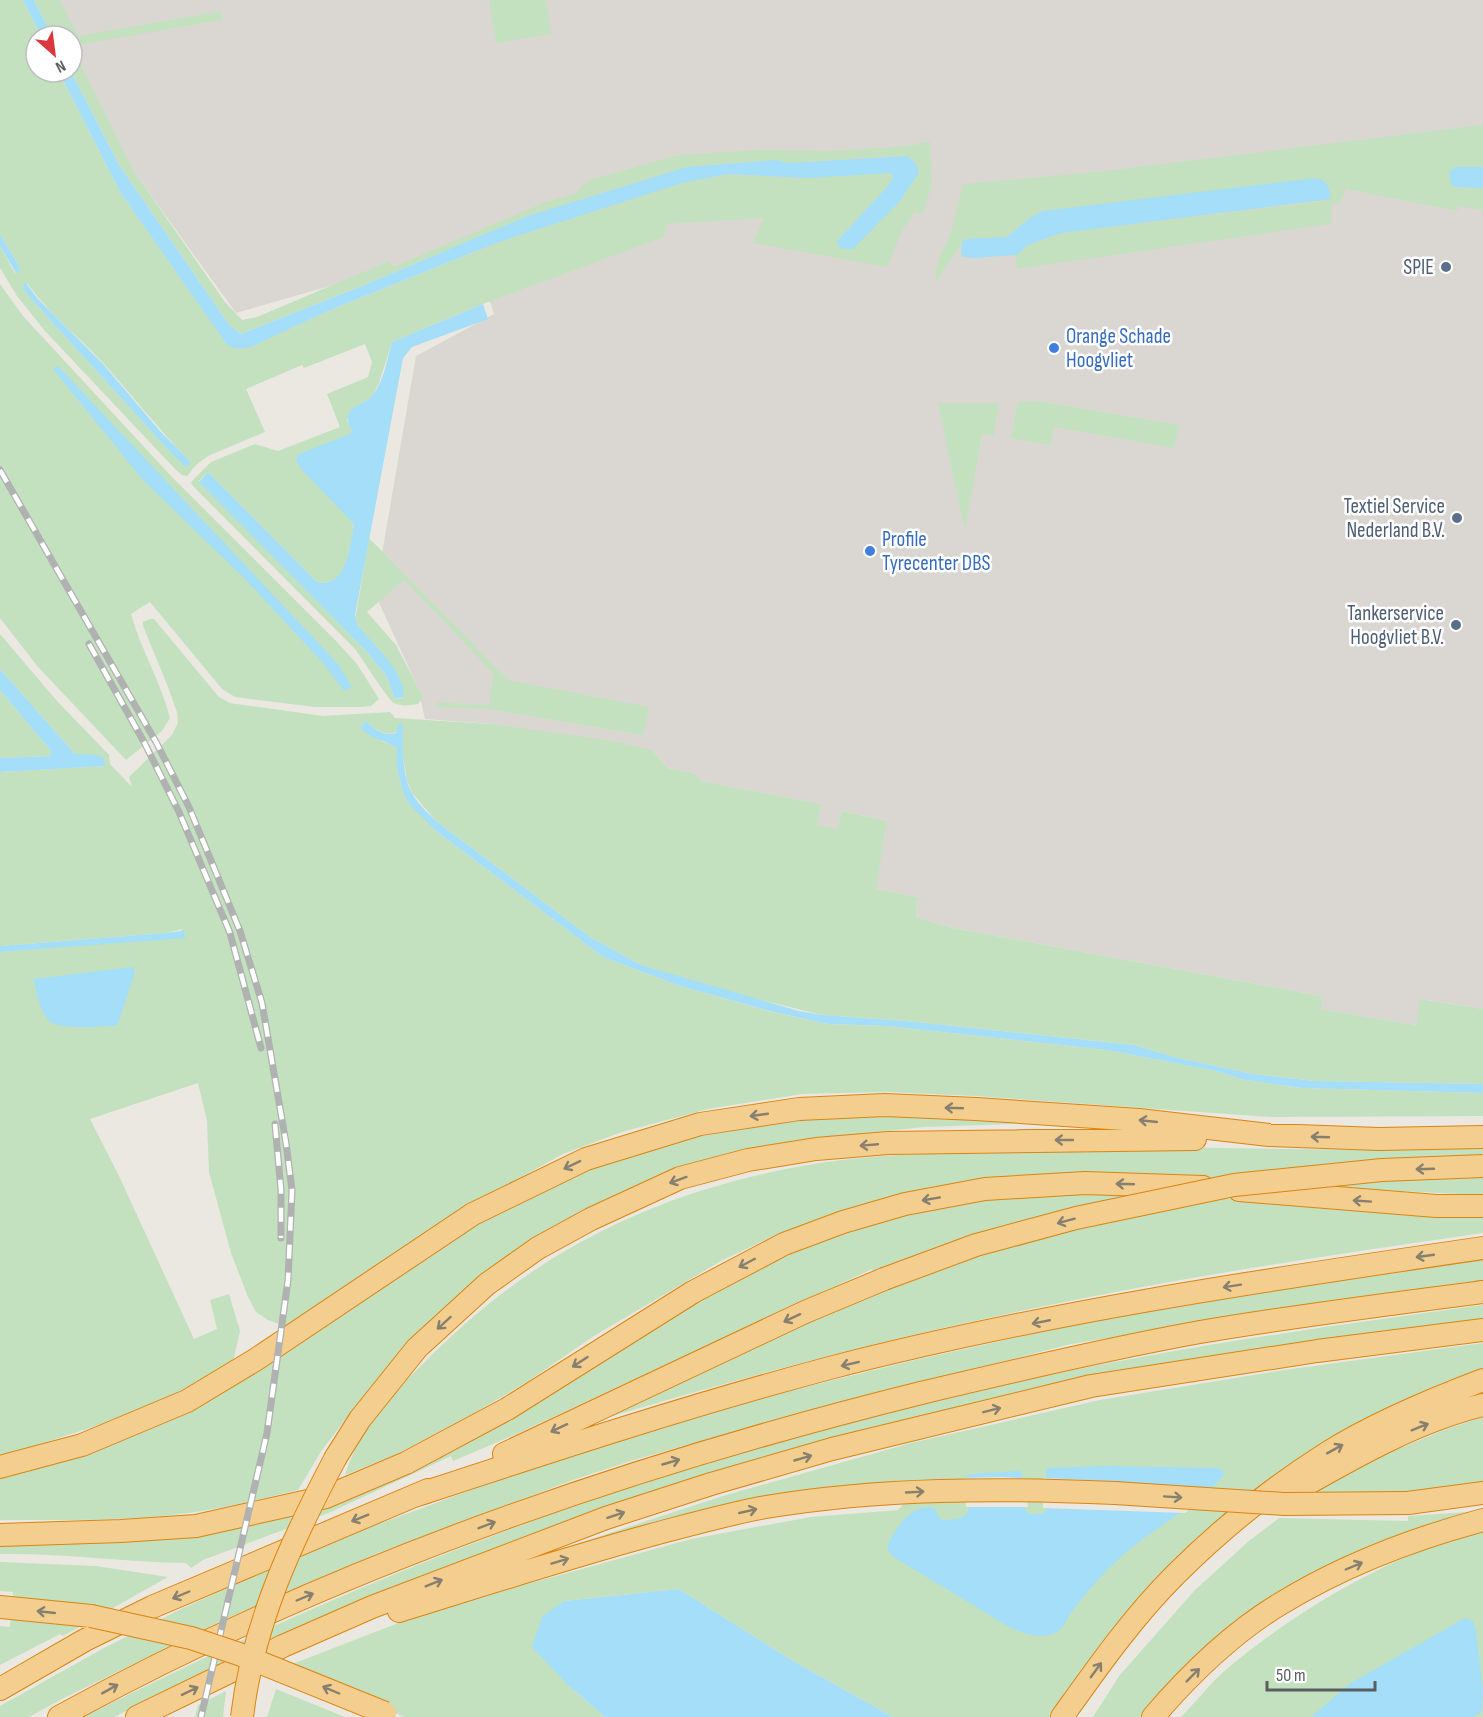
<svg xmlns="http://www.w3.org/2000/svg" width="1483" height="1717" font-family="'Sofia Sans Condensed',sans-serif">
<rect width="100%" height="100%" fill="#ebe8e1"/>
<!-- industrial -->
<path fill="#dad7d3" d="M47 0H1483V1009L1421 999 1416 1025 1320 1009 1322 996 953 928 916 917 918 897 875 889 887 821 842 811 837 830 816 825 820 804 699 781 695 773 668 768 652 750 491 724 425 719 418 688 375 594 416 356 494 314 473 245 236 313 134 172 72 49V36Z"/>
<!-- green -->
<path fill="#c3e1bf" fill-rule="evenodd" d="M0 0H23L41 36H36V72H59L120 192 228 345 239 349 251 346 328 311 499 242 682 183 728 174 807 178 892 173 893 178 887 187 837 241 853 249 916 164 908 156H895L789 163 776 160 687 167 528 216 357 288 241 334 230 326 119 165 71 72 72 47 135 173 225 302 242 320 257 317 389 261 393 267 545 202 574 194 589 180 679 155 754 150 831 151 911 146 930 141 932 184 923 214 915 212 903 229 887 267 753 243 764 218 667 224 664 237 483 304 392 342 379 383 372 397 354 408 347 420 352 431 350 435 300 454 354 524C350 545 349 589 317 582L208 472 199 481 366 651 386 675 395 699 403 698 355 620 369 538 508 680 649 707 643 735 489 709 437 707V702L489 705 493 673 404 580 367 612 396 645 423 697 418 704C410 705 402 707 394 703 388 700 362 658 354 648L193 486 191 483 193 480 211 462 255 444 278 451 340 427 327 394 368 377 372 362 365 344 304 368 302 365 246 389 265 432 208 456 196 465 187 476 182 475 175 469 45 331 17 296 0 268V246L15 273 21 270 0 234ZM27 283C48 313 78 336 103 363 132 395 158 429 189 460L171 453 32 300Z
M34 0H60L78 36 221 11 222 20 72 46V36H52Z
M489 0H546L551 34 496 43Z
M1483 125V167H1455V187L1483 188V210L1459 206 1458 211 1346 189C1343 198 1341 204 1331 205V224L1017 269 1015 255 1028 245 1061 233 1330 200 1043 211 1031 217 1007 237 966 239 935 282 937 264 951 232 963 184 1096 172Z
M0 284 23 316 172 477 337 642 357 664 379 699 371 706 361 707H315L235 697 222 689 150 602 131 614C141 650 161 682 170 718L162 731 126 760 38 667 0 618Z
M1038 401 1179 425 1174 448 1054 427 1050 445 1011 438 1018 402Z
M938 403H999L994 436 982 434 965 530Z
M150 619H154L219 697 230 703 323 716 390 712 395 718 491 724 607 740 652 750 668 768 695 773 700 781 821 804 817 825 837 829 842 811 887 821 876 889 918 897 916 917 953 928 1322 996 1321 1009 1416 1025 1420 999 1483 1009V1084L1315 1081 1253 1074 1178 1058 1134 1045 906 1021 822 1015 736 994 641 965 590 937 436 821 412 793 407 780 398 728 396 732C384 737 375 729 366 721L361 726 383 742 392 744 397 749V768L403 792 436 831 603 957 680 986 772 1012 828 1024 887 1026 1107 1050 1216 1071 1245 1080 1302 1088 1483 1093V1116L1270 1117 974 1096 887 1092 802 1094 708 1109 622 1132 563 1154 470 1205 290 1328 268 1320 256 1312 248 1297 231 1253 209 1172 207 1121 198 1083 90 1119 119 1176 194 1339 217 1329 210 1300 229 1294 240 1331 233 1362 171 1396 102 1424 0 1457V952L185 937 183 929 166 933 0 946V772L104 766 75 754 0 669V634L57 701 109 755 110 764 132 787 129 777 172 735 178 723 177 712 168 687 143 626V622Z
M0 690 51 751 50 756 0 758Z
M858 1112 1068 1122 924 1127 859 1134 793 1143 678 1171 407 1344 359 1402 322 1450 298 1490C256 1500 214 1511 171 1515 114 1521 57 1520 0 1520V1474L106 1441 540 1187 680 1134Z
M1169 1147C1274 1149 1378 1151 1483 1147V1195L1397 1191 1165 1175 1072 1173 1009 1176 971 1180 837 1213 780 1233 721 1261 594 1336 527 1382 471 1415 395 1455 345 1475C361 1423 405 1381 443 1344 545 1246 663 1191 802 1166 863 1155 927 1153 990 1152 1050 1150 1109 1148 1169 1147Z
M1073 1190 1483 1213V1233C1336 1254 1190 1276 1045 1306 895 1336 748 1376 602 1419L880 1288 872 1269 512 1436 453 1461 451 1456 331 1512 203 1560 191 1568 186 1563C124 1562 62 1553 0 1554V1539L332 1498 777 1254 930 1206Z
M1483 1255V1281L1366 1296 1071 1344 775 1420 634 1460 573 1480 381 1552 219 1622 64 1698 29 1717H0V1706L104 1648 181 1609 336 1540 468 1491 581 1452 749 1401 915 1360 1046 1331 1118 1312Z
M1483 1305V1324L1315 1344 786 1455 184 1682 114 1717H84C159 1679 234 1643 310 1610 530 1513 762 1440 996 1387 1157 1350 1320 1327 1483 1305Z
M1483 1343V1368L1444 1382 1393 1406 1151 1584 1104 1639 1051 1717H893L793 1661 679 1589 564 1601 568 1685 605 1717H404L290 1665 429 1611 691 1539 811 1517 898 1510 926 1480 856 1485 647 1525 585 1541 726 1495 911 1443 1100 1400 1284 1370Z
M1483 1417V1486L1459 1491 1309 1495 1374 1459 1444 1430Z
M1483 1511 1319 1574 1144 1717H1093L1119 1676 1195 1590 1249 1541 1279 1518 1408 1521V1516Z
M1483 1528V1717H1181C1197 1701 1211 1682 1228 1668 1305 1604 1388 1558 1483 1528Z
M0 1562 96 1566 168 1577 63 1636 60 1634 0 1665V1626L10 1627 13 1592 0 1591Z
M276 1689 345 1717H267Z
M226 1691 223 1717H195L198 1705Z"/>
<!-- water -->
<path fill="#a4def8" d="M23 0H34L52 36H41Z
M59 72H71L119 165 230 326 241 334 357 288 528 216 687 167 776 160 789 163 908 156 916 164 919 173 899 202 853 249H843L838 246 837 241 887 187 893 178 892 173 807 178 728 174 682 183 499 242 328 311 251 347 239 349 228 346 120 192Z
M1455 167H1483V188L1455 187 1451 184 1449 172Z
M1316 178C1328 180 1329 188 1331 199L1061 233 1028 245 1017 255 973 258 963 257 961 254 962 242 966 239 1007 237 1031 217 1043 211Z
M0 234 21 270 16 273 0 246Z
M24 283H26L38 299 103 364 160 431 189 460 190 465 186 467 171 453 32 300 23 288Z
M483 304 488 319 412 347 403 358 355 615 357 624C373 646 404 669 404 697L395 699 386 675 366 651 199 482 208 472 317 582C348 589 350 544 354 524L302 470 296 460 299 454 350 434 352 431C350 427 347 422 348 417 350 405 365 404 372 396 384 382 387 359 392 342Z
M58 366 338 664 352 687 344 691 323 663 246 580 143 480 53 369Z
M0 669 75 754 99 755 104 759 105 766 0 772V758L50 756 51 751 0 690Z
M366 721C375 729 383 737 396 733L398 725 403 724C403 747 401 775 413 795 419 805 428 813 436 821L590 937 641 965 799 1011 822 1015 906 1021 1134 1045 1178 1058 1253 1074 1315 1081 1483 1084V1093L1302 1088 1245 1080 1216 1071 1107 1050 887 1026 828 1024 773 1012 680 986 603 957 436 831 409 804 403 792 397 768V749C386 738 374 743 360 727Z
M183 929 186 938 0 952V946L166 933 181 931Z
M133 967 135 972 118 1024 114 1026C99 1026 58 1031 48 1020 39 1010 37 991 33 979Z
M1105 1466 1218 1468 1223 1470 1224 1475C1196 1508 1154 1527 1123 1555 1104 1572 1086 1592 1071 1613 1067 1618 1065 1625 1061 1629 1046 1642 1024 1634 1009 1627L892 1556 887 1547C895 1529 912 1502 934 1508L941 1520C979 1520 969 1506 966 1476L970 1474 1019 1471 1022 1473 1025 1510 1030 1514H1043L1046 1510V1471L1048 1468Z
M679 1589 793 1661 893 1717H605L568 1685 532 1647 542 1617 564 1601Z
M1465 1618 1473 1621 1476 1631 1483 1691 1482 1712 1473 1717H1311L1351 1683Z"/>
<!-- pier -->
<path fill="#ebe8e1" d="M1000 1477 1025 1478 1028 1507H966L964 1478Z
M1043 1478 1090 1480 1216 1488 1185 1513 1043 1508Z"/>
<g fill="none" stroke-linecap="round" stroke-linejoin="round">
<defs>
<path id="highway" d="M1239 1190 1436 1206H1483
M504 1454 805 1312 884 1279
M336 1457 360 1419 417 1348 487 1284 538 1248 591 1219 680 1178 748 1160 816 1149 888 1143 1195 1139
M0 1467 82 1445 187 1401 255 1360 473 1214 586 1159 700 1124 799 1109 885 1105 976 1109 1139 1120 1269 1135 1379 1139 1483 1137
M1300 1488C1358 1455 1418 1421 1483 1405
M414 1496C551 1451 687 1406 826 1369 1040 1313 1264 1280 1483 1248
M1408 1503 1483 1493
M0 1535 121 1531 196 1526 326 1497 406 1463 507 1409 693 1292 784 1244 843 1222 905 1204 985 1189 1085 1183 1203 1187
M0 1607 91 1616
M399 1611C483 1585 567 1558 651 1535 689 1525 727 1514 766 1507 881 1488 998 1488 1115 1493
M0 1689 85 1640 152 1607 428 1490
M59 1717C328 1569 623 1467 921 1393 1014 1371 1107 1349 1200 1332 1294 1316 1389 1304 1483 1292
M137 1717 283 1646 372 1607 606 1518 711 1484 832 1449 1091 1386 1317 1351 1483 1330
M1062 1717C1097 1668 1132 1618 1175 1575 1221 1529 1272 1488 1327 1453 1375 1423 1430 1400 1483 1380
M1153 1717C1189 1675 1232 1633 1280 1604 1342 1566 1412 1539 1483 1520"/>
</defs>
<!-- highway casing -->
<use href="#highway" stroke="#db8411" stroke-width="24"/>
<!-- highway -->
<use href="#highway" stroke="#f4ce8f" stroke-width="22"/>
<defs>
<path id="rail" d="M0 470 156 742 189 807 240 931 262 1003 286 1143 292 1190 288 1280 267 1433 201 1717
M89 644 144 742 179 812 230 933 261 1048
M275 1124 281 1190V1238"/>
</defs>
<!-- rail casing -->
<use href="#rail" stroke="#b0b1b1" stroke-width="7"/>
<!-- rail -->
<use href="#rail" stroke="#fff" stroke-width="4.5" stroke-dasharray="14" stroke-linecap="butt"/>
<defs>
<path id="highway-bridge" d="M884 1279 976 1245 1076 1218 1234 1185 1382 1170 1483 1166
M1115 1493 1284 1504 1408 1503
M91 1616 191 1638 239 1654 385 1713
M242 1717C253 1623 292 1540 336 1457"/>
</defs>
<!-- highway-bridge casing -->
<use href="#highway-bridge" stroke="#db8411" stroke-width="24" stroke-linecap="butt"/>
<!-- highway-bridge -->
<use href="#highway-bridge" stroke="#f4ce8f" stroke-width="22"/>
</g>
<!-- one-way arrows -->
<defs><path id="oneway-shaft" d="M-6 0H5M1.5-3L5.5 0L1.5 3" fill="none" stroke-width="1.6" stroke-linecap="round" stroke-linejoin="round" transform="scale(1.5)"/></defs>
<g stroke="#88806f">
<use href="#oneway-shaft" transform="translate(954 1108) rotate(-178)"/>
<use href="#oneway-shaft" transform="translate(759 1115) rotate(172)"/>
<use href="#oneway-shaft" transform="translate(1148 1121) rotate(-174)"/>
<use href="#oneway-shaft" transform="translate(1320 1137) rotate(-178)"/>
<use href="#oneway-shaft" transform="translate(1064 1140) rotate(180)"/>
<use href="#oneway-shaft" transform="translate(869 1145) rotate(175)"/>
<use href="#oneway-shaft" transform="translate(572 1165) rotate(154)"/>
<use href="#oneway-shaft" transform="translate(1425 1169) rotate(178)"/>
<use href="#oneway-shaft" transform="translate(678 1180) rotate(160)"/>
<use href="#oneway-shaft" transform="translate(1125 1184) rotate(-178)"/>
<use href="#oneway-shaft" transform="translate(931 1199) rotate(170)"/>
<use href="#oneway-shaft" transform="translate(1362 1201) rotate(-176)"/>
<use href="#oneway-shaft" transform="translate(1066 1221) rotate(165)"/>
<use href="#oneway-shaft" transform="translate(1425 1256) rotate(172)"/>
<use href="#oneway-shaft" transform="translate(747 1263) rotate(152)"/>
<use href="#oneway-shaft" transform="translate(1232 1286) rotate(171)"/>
<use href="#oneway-shaft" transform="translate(792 1318) rotate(155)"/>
<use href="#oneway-shaft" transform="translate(1041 1322) rotate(169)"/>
<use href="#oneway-shaft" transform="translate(444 1323) rotate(138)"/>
<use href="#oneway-shaft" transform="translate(580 1362) rotate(147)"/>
<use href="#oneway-shaft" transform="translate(850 1364) rotate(167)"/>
<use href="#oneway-shaft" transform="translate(992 1410) rotate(-14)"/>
<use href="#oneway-shaft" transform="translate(1420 1427) rotate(-22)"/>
<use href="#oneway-shaft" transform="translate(559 1428) rotate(155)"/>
<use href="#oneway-shaft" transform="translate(1335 1449) rotate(-29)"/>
<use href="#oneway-shaft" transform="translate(803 1458) rotate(-16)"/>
<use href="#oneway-shaft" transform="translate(671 1462) rotate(-16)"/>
<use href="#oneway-shaft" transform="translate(915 1492) rotate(-3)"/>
<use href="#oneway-shaft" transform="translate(1173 1497) rotate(4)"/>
<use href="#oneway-shaft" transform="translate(748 1511) rotate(-13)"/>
<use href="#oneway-shaft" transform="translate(616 1515) rotate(-18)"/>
<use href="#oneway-shaft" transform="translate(360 1518) rotate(158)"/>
<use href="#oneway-shaft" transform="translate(487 1525) rotate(-21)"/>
<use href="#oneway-shaft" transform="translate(560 1561) rotate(-17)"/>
<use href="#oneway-shaft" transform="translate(1354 1566) rotate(-23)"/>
<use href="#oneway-shaft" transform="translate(434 1583) rotate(-22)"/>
<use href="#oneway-shaft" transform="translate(181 1595) rotate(157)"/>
<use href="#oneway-shaft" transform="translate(305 1597) rotate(-23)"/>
<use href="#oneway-shaft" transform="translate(46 1612) rotate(-174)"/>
<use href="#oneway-shaft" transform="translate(1096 1670) rotate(-54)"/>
<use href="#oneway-shaft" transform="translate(1193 1675) rotate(-45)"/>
<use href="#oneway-shaft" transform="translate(110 1689) rotate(-29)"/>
<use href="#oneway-shaft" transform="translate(331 1690) rotate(-157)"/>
<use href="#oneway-shaft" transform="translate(190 1691) rotate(-26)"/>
</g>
<!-- markers -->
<g fill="#5c6f8a" stroke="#fff" stroke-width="2">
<circle cx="1446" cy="267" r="6"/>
<circle cx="1457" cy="518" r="6"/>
<circle cx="1456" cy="625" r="6"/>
</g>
<g fill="#3f7fe0" stroke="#fff" stroke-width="2">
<circle cx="1054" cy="348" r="6"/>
<circle cx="870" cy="551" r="6"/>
</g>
<g text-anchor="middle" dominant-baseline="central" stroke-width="5" stroke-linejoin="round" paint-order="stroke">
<!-- service labels -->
<g font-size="21" fill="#4e5e75" stroke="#fff" text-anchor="end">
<text x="1434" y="267">SPIE</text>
<text x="1445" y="506">Textiel Service<tspan x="1445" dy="24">Nederland B.V.</tspan></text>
<text x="1444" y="613">Tankerservice<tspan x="1444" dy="24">Hoogvliet B.V.</tspan></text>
</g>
<!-- shop labels -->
<g font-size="21" fill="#366cbe" stroke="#fff" text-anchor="start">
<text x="1066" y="336">Orange Schade<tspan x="1066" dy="24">Hoogvliet</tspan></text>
<text x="882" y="539">Profile<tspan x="882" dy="24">Tyrecenter DBS</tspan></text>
</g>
</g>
<!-- north arrow -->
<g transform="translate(54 54) rotate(152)"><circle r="28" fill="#ffffff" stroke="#bdbfc0" stroke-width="1.5"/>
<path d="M0-4.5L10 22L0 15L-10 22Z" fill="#db373e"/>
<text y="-9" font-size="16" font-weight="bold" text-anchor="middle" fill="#595e61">N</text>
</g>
<!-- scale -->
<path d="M1267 1681v9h108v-9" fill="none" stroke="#595e61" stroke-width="3"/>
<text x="1276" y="1681" font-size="18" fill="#595e61" stroke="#ffffff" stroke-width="4.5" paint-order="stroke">50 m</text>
</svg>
